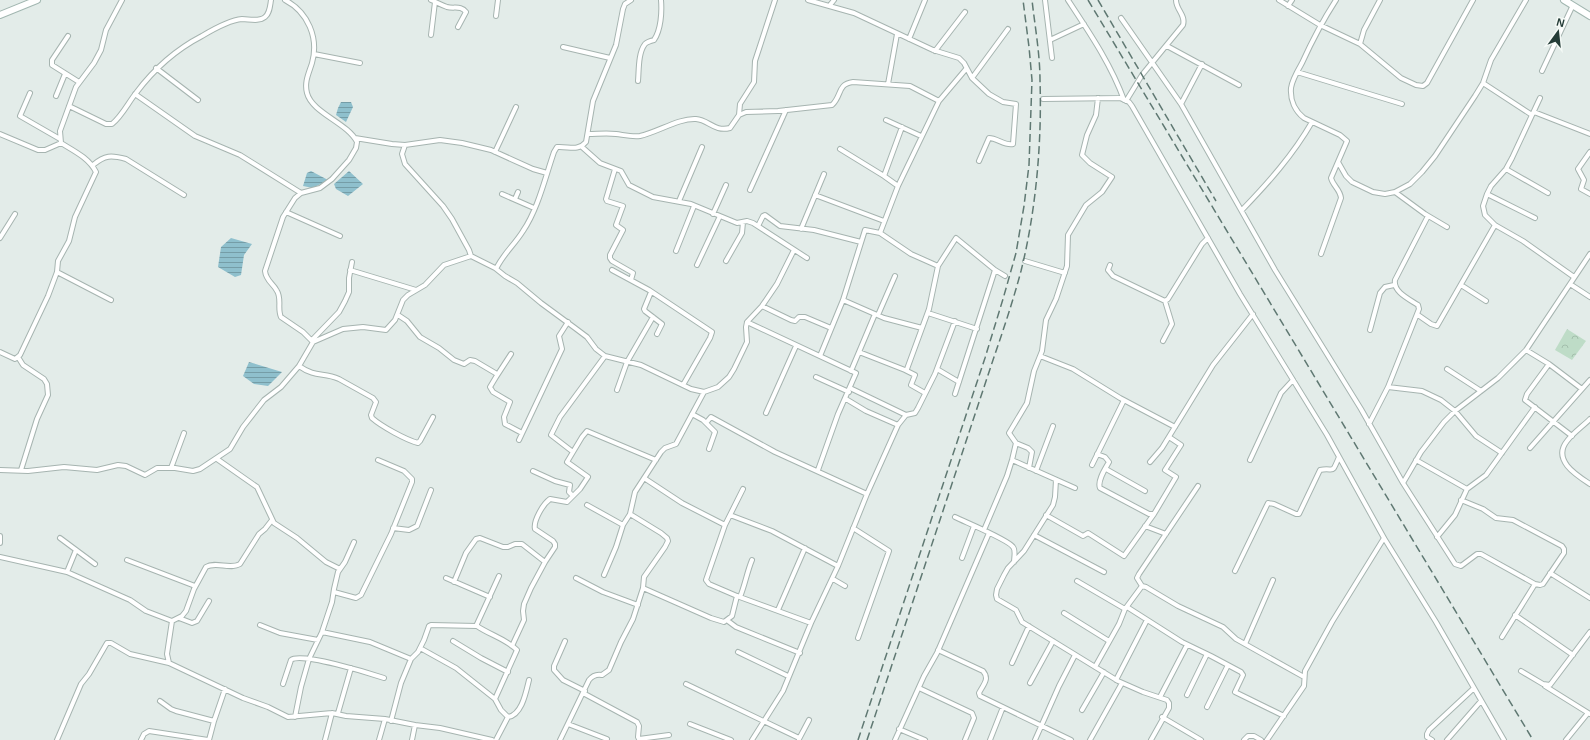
<svg xmlns="http://www.w3.org/2000/svg" width="1590" height="740" viewBox="0 0 1590 740" font-family="Arial,sans-serif">
  <style>
    .forest { fill: url(#forest-crowns) }
    .water { fill: url(#water-rules) }
    .lines { fill: none; stroke-linecap: round; stroke-linejoin: round }
    .street-casing { stroke: #a6b4b0; stroke-width: 6 }
    .secondary-casing { stroke: #a2b7b1; stroke-width: 8 }
    .street { stroke: #fff; stroke-width: 4 }
    .secondary { stroke: #fff; stroke-width: 6 }
    .rail { stroke: #5f7872; stroke-width: 1.5; stroke-dasharray: 8 4; stroke-linecap: butt }
  </style>
  <defs>
    <pattern id="forest-crowns" width="20" height="18" patternUnits="userSpaceOnUse"><rect width="20" height="18" fill="#bedcc7"/><path d="M2 6a3 3 0 1 1 6 0M12 15a3 3 0 1 1 6 0" fill="none" stroke="#a3beac"/></pattern>
    <pattern id="water-rules" width="6" height="5" patternUnits="userSpaceOnUse"><rect width="6" height="5" fill="#8fc0cd"/><path d="M0 2.5h6" fill="none" stroke="#759da7"/></pattern>
  </defs>
  <rect width="100%" height="100%" fill="#e3ece9"/>
  <path class="forest" d="M1567,329L1586,341L1572,360L1555,350Z"/>
  <path class="water" d="M341,102H351L353,107L346,122L336,115L338,108Z
    M311,171L328,180L313,188L303,186L307,173Z
    M349,171L363,184L348,196L336,189L334,184Z
    M231,238L252,244L244,255L241,275L235,277L218,267L221,247Z
    M249,362L282,372L268,386L254,384L243,376Z"/>
  <g class="lines">
    <g class="street-casing">
      <path id="street" d="M431,0C436,2 441,5 447,7C454,9 461,5 466,12L458,27
        M808,0L854,13L933,50L959,58L964,63L972,78L989,94L1003,102L1016,104L1013,144C1005,146 997,138 989,138L979,161
        M1045,0L1052,58
        M1068,0C1089,32 1111,64 1124,100
        M1279,0L1320,25L1360,44L1401,78L1416,85L1423,86L1427,83L1473,0
        M830,5L834,0
        M1288,6L1292,0
        M496,16L498,0
        M1121,18L1181,104
        M431,35L435,2
        M68,36L52,60V65L79,82
        M909,39L925,0
        M1050,40L1084,24
        M1360,44L1364,30L1380,0
        M1167,46L1239,85
        M563,47L610,58
        M935,51L965,12
        M314,54L360,63
        M1202,64L1181,104L1275,270L1361,409L1403,483L1455,564L1461,566L1477,554H1481L1535,584L1540,585L1543,584L1564,553V549L1562,546L1513,520L1496,518L1483,509L1461,500
        M156,68L198,100
        M1542,71L1573,5
        M1297,72L1402,104
        M972,78L1008,29
        M638,81C639,70 638,53 645,44C647,42 650,41 654,40C661,30 662,12 661,0
        M1483,83L1532,115
        M888,84L897,34
        M30,93L20,116L60,139
        M135,94L195,136L240,155L301,193
        M56,96L65,74
        M1540,98L1512,158L1506,169L1491,186L1487,194L1483,206L1485,215L1495,225L1523,241L1574,277
        M1043,99L1120,98L1129,102L1132,106L1240,294L1327,435L1384,538L1436,622L1504,740
        M1126,101L1142,75L1183,25C1186,15 1176,10 1176,0
        M69,106L106,124H112C122,116 128,103 136,93C154,69 175,50 202,36C212,30 230,20 242,19C249,19 259,22 265,17C270,13 270,6 271,0
        M1534,112L1590,134
        M739,115L740,104L754,82L755,61L775,0
        M886,120L921,136
        M0,134L38,150H45L61,143
        M588,134C597,134 607,133 616,134C624,135 632,137 640,136C658,132 679,118 696,119C709,120 714,132 730,128L739,115L746,112L778,111L832,105C842,96 837,84 853,82L910,86L939,101L966,69
        M355,138L392,144L405,145L440,140L462,143L491,150L533,169L547,173
        M405,145L402,154L405,164L443,206L452,219L469,250L471,256
        M582,147L600,163L621,171L629,185L653,197L691,204L737,223L747,221L753,223L807,258
        M840,149L884,176
        M495,152L516,107
        M1590,152L1578,169L1584,180L1581,189L1590,194
        M1338,162L1346,176L1352,182L1373,192L1385,194L1395,192L1410,184L1422,172L1435,156L1475,96L1483,83L1491,60L1526,0
        M93,165C105,155 111,155 126,159L184,195
        M615,169L606,199L607,201L623,206L616,225L623,230L610,255V258L612,261L633,273L631,280
        M1506,169L1548,193
        M898,186L884,176L902,127
        M750,190L786,110
        M1395,192L1425,214L1447,227
        M502,194L534,208
        M1487,194L1535,218
        M815,195L884,221
        M515,199L518,192
        M679,201L702,147
        M1242,210C1268,183 1293,155 1312,122
        M286,212L340,236
        M713,214L726,185
        M758,226L763,216L765,215L780,226L814,230L861,242
        M801,229L824,174
        M880,233L898,186L939,101
        M0,238L15,214
        M676,251L694,206
        M1321,254L1341,198C1340,189 1333,186 1331,178L1347,141L1340,135L1304,118C1295,111 1290,100 1291,88C1292,80 1298,70 1302,63C1312,41 1323,20 1336,0
        M726,261L742,233L743,222
        M1025,261L1065,273
        M697,265L720,216
        M1110,265L1108,270L1113,276L1165,301L1168,299L1202,244L1208,238
        M495,268L505,276L517,283L541,303L575,328L587,337L596,349L605,356L641,365L691,389L704,392
        M350,270L416,290
        M612,270L649,290L712,332L710,338L683,385
        M57,272L111,300
        M1570,284L1590,297
        M1461,285L1486,301
        M651,292L644,309L645,311L662,324L657,334
        M843,300L884,318L922,328
        M762,306L791,320L795,321L799,317H805L831,328
        M928,313L977,329
        M398,315L407,321L420,337L439,348L454,360L464,364L470,360L475,361L497,374
        M878,315L895,276
        M1418,315L1431,324L1437,326L1495,225
        M747,322L856,373L838,414L818,470
        M1370,330L1380,293L1385,287L1394,285
        M312,340L339,312L345,301L349,292V278L352,262
        M1163,341L1172,324L1165,301
        M313,342L343,329L363,327L386,330L395,320L403,300L408,295L425,285L444,265L471,256L495,268L497,267C505,252 515,244 523,231C538,209 545,178 554,152L557,147C569,146 577,152 586,142L593,101L616,45L623,9L625,4L631,0
        M1526,350L1549,364L1582,389
        M0,352L15,359L20,355L48,296L57,272L58,261L69,241L75,217L96,172C89,158 74,151 61,143L60,131L76,87L94,63L101,50L106,30L122,0
        M859,352L905,370L907,369L929,309L938,266L956,238L995,270L1005,276
        M511,354L496,377L490,387L493,392L510,402L504,417L505,424L522,433
        M820,356L843,300L865,230L880,233L911,254L938,266
        M1040,356L1073,369L1120,398L1175,427
        M18,357L23,365L44,379L47,384L48,395L37,419L21,470
        M1549,364L1527,394L1525,400L1572,436
        M299,366C316,378 323,372 339,379L373,398L376,402L371,415L372,418C381,426 406,440 418,443L420,441L433,417
        M937,369L959,382
        M1447,369L1481,391
        M905,370L915,375L911,385L925,393
        M851,371L875,314
        M816,377L849,392
        M1388,387L1422,391L1441,400L1455,411L1476,436L1502,453
        M850,388L906,415
        M617,390L627,362L653,317
        M955,394L995,270
        M846,399L866,411L898,425
        M766,413L796,346
        M692,414L703,420L715,432L709,449
        M1590,419C1583,426 1573,433 1567,441C1552,460 1576,475 1590,484
        M706,423L711,417L775,452L867,494
        M1369,424L1388,387L1419,309L1418,305C1409,299 1393,292 1395,280L1428,216
        M519,440L562,349L559,336L568,322
        M1016,443L1028,448L1032,452L1029,468
        M1530,448L1590,380
        M573,452L551,435L560,417L605,356
        M1097,454L1105,457L1109,462C1105,469 1097,481 1100,488L1149,514H1154L1176,477L1165,470L1181,445L1169,437
        M217,459L257,487L274,523L297,538L326,562L340,569
        M1012,460L1075,488
        M1250,460L1281,393L1293,380
        M1416,460L1467,489
        M1150,462L1162,448L1213,365L1253,314
        M1092,465L1124,400
        M171,468L184,433
        M1106,469L1145,491
        M0,470L28,471L64,467L97,470L118,465L126,466L145,475L157,468H175L193,471L200,469L230,449L243,427L264,400L281,387L299,366L313,342L303,332L281,317C277,309 282,299 277,291C273,283 266,281 265,271L283,217L295,198L301,193L320,188L332,179L349,160L356,148L357,142C348,123 312,113 307,93C304,82 309,73 312,63C319,38 308,12 285,0
        M533,471L555,481L570,485L569,492L573,496
        M1036,471L1053,426
        M644,478L682,503L725,525
        M1056,480L1055,497L1053,505L1024,551L1008,568L1004,575L997,589L996,595L997,599L1016,610L1022,622L1118,681L1143,692L1167,700L1169,703V708L1151,740
        M1403,483L1421,452L1444,422L1455,411L1498,378L1526,350L1590,254
        M743,489L725,525L706,580L709,584L737,596L811,623
        M587,505L623,525
        M730,515L772,531L838,566
        M1046,515L1083,536L1088,533L1124,556L1154,514
        M955,517C965,522 1009,540 1013,547C1016,550 1014,558 1014,562
        M1145,526L1166,534
        M393,528L409,530L417,526L431,490
        M853,528L889,551L858,638
        M984,530L1007,476L1012,460L1016,443L1009,433L1027,403L1034,371L1042,351L1046,320L1056,299L1067,266L1068,235L1086,205L1102,192L1112,177L1090,163L1082,155L1087,135L1096,115L1098,98
        M1034,535L1104,572
        M0,536V543
        M1437,537L1455,515L1467,489L1486,475L1535,407
        M60,538L95,564
        M0,557L67,572L130,600L146,611L172,621L167,654L169,663L243,698L268,707L288,717L332,713L346,716L385,719L415,725L440,728L492,740
        M962,558L974,526
        M127,560L195,586
        M1235,571L1268,503L1274,504L1296,514H1299L1320,470C1335,467 1331,476 1339,457
        M67,572L76,550
        M1550,573L1590,598
        M604,575L616,547L623,525L630,514L635,492L661,452L665,448L676,444L704,392L718,387L729,377L734,369L747,342L746,327L747,322L762,306L777,284L794,250
        M446,578L490,597
        M576,578L603,592L638,605
        M833,579L845,586
        M1077,581L1125,609L1142,586L1146,587L1178,606L1223,627L1236,639L1304,677
        M454,582L466,553L476,539L480,538L503,547H508L515,544H522L545,562
        M1142,586L1137,578L1139,574L1198,486
        M643,588L711,618L724,622L732,616L737,596
        M334,592L356,598L361,595L391,534L412,482V479L404,471L378,460
        M740,597C745,585 747,572 752,560
        M1127,607L1182,642L1211,656L1241,672L1243,675L1235,692L1284,716
        M778,610L805,548
        M1064,613L1109,641
        M1515,615L1573,655
        M179,618L192,623L197,621L209,601
        M172,621L182,616L186,611L194,589L206,567C216,561 230,570 240,564L259,534L265,529L272,520
        M728,621L736,627L800,653
        M260,625L280,633L318,640
        M322,632L370,642L411,659
        M1502,637L1535,584
        M453,641L481,658L508,672
        M565,641L554,666V670L563,680L585,691
        M1245,644L1273,580
        M512,646L524,620L523,611L524,604L531,588L545,562L555,547V544L553,541L535,529C533,521 543,504 550,499L567,502L580,489L588,477L567,462L582,437L587,431L656,460
        M420,648L456,668L495,699L501,710L508,717C522,715 526,692 529,680
        M938,650L983,671C990,679 983,685 979,693L980,696L1071,740
        M738,652L788,676
        M1012,663L1029,626
        M1095,667L1119,624L1125,609
        M1521,671L1543,684L1550,685L1590,632
        M1116,680L1147,620
        M1030,683L1053,641
        M283,684L291,660C301,652 369,673 384,678
        M686,684L799,738
        M1545,686L1590,714
        M919,688L972,713L974,718L965,740
        M583,693L637,722L639,726L638,737L639,739L669,735
        M1187,695L1207,654
        M1160,697L1187,645
        M495,699L517,650C506,639 490,635 477,626V624L499,576
        M160,701L171,709L176,711L214,721
        M1207,707L1228,665
        M1082,710L1104,672
        M338,713L351,668
        M295,717L301,687L309,659L322,632L332,602L334,589L338,572L345,562L354,542
        M1162,717L1201,740
        M391,721L401,683L411,659L418,652L424,640L429,626L431,625L477,626
        M568,724L607,739
        M690,724L731,740
        M899,729L925,740
        M799,739L809,720
        M57,740L81,684L89,674L107,643H111L130,654L169,663
        M141,740L144,734L149,731L208,740
        M209,740L214,721L225,689
        M325,740L332,713
        M379,740L385,719
        M412,740L415,725
        M496,740L508,717
        M560,740L589,680C593,675 597,674 602,675L609,670L621,642L633,619L643,588L644,577L665,547L668,541L667,538L661,533L630,514
        M752,740L783,691L811,623L838,566L867,494L898,425L906,415L915,413L918,408L935,374L955,321
        M895,740L924,676L937,653L989,533
        M990,740L1003,707
        M1035,740L1059,686L1075,655
        M1090,740L1122,683
        M1244,740L1248,736H1254L1261,740
        M1267,740L1304,686L1305,671L1332,622L1384,538
        M1432,740L1427,737V734L1429,730L1473,689
        M1447,740L1481,701
        M1566,740L1588,713"/>
    </g>
    <g class="secondary-casing">
      <path id="secondary" d="M1564,0L1590,16
        M0,15L37,0"/>
    </g>
    <use href="#street" class="street"/>
    <use href="#secondary" class="secondary"/>
    <path class="rail" d="M1088,0L1533,740
      M1098,0L1216,201
      M858,740L985,358L1003,299L1016,253L1024,206L1029,165L1032,80L1029,47L1023,0
      M867,740L993,360C1003,331 1013,301 1021,271C1036,211 1042,142 1040,81C1040,54 1035,27 1032,0"/>
  </g>
  <g transform="translate(1558 32) rotate(15)" stroke="#f4f9f6" stroke-width="3" paint-order="stroke">
  <path d="M0-3L7 15L0 10L-7 15Z" fill="#243c37"/>
  <text y="-6" font-size="11" font-weight="bold" text-anchor="middle" fill="#243c37">N</text>
  </g>
</svg>
